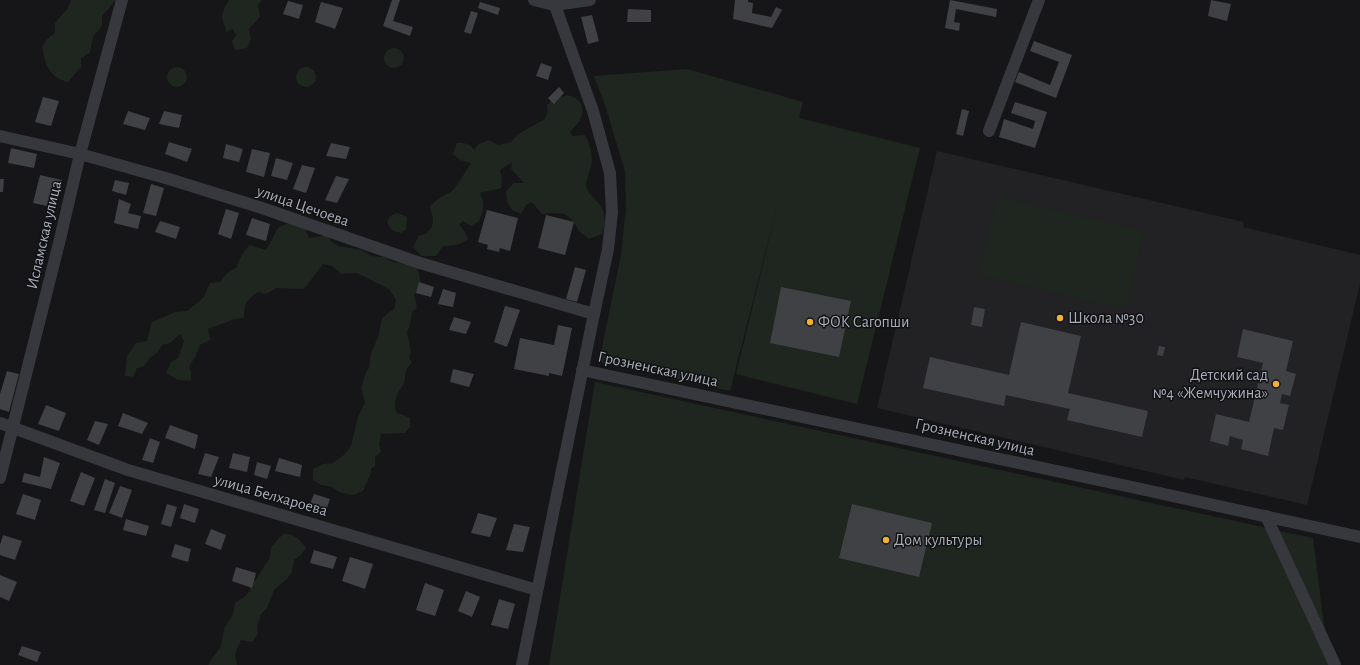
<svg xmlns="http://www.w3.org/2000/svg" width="1360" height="665" viewBox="0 0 1360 665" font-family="'Alegreya Sans',sans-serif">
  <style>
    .built { fill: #222225 }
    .green { fill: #1e261f }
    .building { fill: #404145 }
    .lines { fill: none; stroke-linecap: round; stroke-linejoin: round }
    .minor { stroke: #37383d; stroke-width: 12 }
    .poi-dot { fill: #f2b134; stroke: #111113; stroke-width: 1.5 }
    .labels { text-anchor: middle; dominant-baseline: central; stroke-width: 3; stroke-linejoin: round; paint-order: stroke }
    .street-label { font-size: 16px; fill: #a8adb8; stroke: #111113 }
    .poi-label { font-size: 16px; fill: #a8adb8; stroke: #111113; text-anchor: start }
  </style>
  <rect width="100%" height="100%" fill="#161618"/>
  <path class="built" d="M937,151L1244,222L1243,227L1360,255V284L1307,505L1185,477L1184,480L877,408Z"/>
  <path class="green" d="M71,0H116L102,16V26L93,37L90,53L81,58V67L68,82C48,77 46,65 42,47L47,39L55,33V23L68,8Z
    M229,0H262L258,5L260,17L249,29L251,39L247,48L235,50L232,41L236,35L233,29L226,32C226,26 222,21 222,16C223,10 226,5 229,0Z
    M384 58a10 10 0 1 1 20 0a10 10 0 1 1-20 0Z
    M296 77a10 10 0 1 1 20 0a10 10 0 1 1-20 0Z
    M167 77a10 10 0 1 1 20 0a10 10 0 1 1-20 0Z
    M687,69L803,102L799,118L920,148L857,404L736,374L778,203L730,391L599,362L621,255L626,208L625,171L605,105L594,76Z
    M568,95C571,97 577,98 579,101C588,113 578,124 570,132L573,136L585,135C591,145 594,158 590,170C589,175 586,180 586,185C587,194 595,198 600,205C606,213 605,225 602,234L589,239L579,231L574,222L565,214L552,213L542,214L532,202L526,205L521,214L512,210L507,202L506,191L514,183H524L511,169L512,162L500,170L502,179L501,188C494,191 487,190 480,193C485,205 484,209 479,221L471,226L463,221L459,224L465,232L468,239C460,245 454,246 443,246L436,256H422L413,247L419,236L427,233L432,227L433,218L430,206L438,199L452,191L461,179L471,163L460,160L453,154L457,143C465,143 469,143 474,150L479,144L489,140L498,145L511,142L518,134L545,119L548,110L547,105L554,99Z
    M997,197L1144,231L1126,309L979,275Z
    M397,213L407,217L406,229L401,233C393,231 390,230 387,222L390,216Z
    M292,223L305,229L309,238L327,235L332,242L339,246L361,250L371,256L384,257L392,262L407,264L417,268C422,280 421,285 414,295L417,308L412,312L410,326L407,332L411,352L409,358L412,362L406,370L404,383L398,393L395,401V410L398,413L410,418V427L405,433L381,434L379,444L381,452L375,457V466L371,469C371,478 365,482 364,490L354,495L346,494L339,492L332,487L321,485L313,480V469L323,464L333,463L345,454L351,446L358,417L365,402L361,388L366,372L369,368L371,353L378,337L382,319L388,313L394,309L396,300L389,289L357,273L341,274L332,266L323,264L304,289L276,288L266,294L258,292C245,301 245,303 244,318L235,319L208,329L210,340L200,345L196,356L189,366L191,372V381L178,380L166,373L171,362L178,358L184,341L180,334L170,343L162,345L158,352L151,357L144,366L137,368L133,377L125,376L127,356L136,343L147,341L152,322L175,312L187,311L204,297L207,289L210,283L220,282L227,273L237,267C239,258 243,252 250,245L266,250C268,246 271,242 273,238C278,226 278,226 292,223Z
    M595,382L1313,538L1329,665H549Z
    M283,534C294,534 299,538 306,548L301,555L294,560L292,572L287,579L274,590L267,608L261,614L257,626L258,634L252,642L241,640L235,654L237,665H208L221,646L224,629L233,614L235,603L244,597L250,591V584L256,580L259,574L269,559L272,546Z"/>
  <path class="building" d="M392,0H400L393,21L413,27L410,36L383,26Z
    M735,0H748V2L753,3L752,13L771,17L776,7L782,10L772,28L733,19Z
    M950,0L997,9L996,17L956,9L954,22L960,23L959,31L945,28Z
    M1211,0L1231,4L1227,21L1208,16Z
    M288,1L303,5L299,19L283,14Z
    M321,2L343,8L335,29L315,22Z
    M480,2L500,8L498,15L478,8Z
    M628,9L651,10V22H627Z
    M471,11L478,13L471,34L464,32Z
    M592,15L599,41L588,44L581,17Z
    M1034,41L1072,55L1056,98L1015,82L1019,72L1050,85L1059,62L1030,51Z
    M541,63L552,67L548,80L536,76Z
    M559,87L564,93L554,104L548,98Z
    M43,97L59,101L51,126L35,122Z
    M1015,102L1047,112L1035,148L999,137L1004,119L1033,129L1035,121L1011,113Z
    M962,109L969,111L963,136L956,134Z
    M128,111L150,118L145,130L123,124Z
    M164,111L182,115L179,128L159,124Z
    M169,142L192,149L187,162L165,154Z
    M331,143L350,147L346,159L326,156Z
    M226,144L243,149L239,162L223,158Z
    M11,148L37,154L34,168L8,163Z
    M252,149L270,153L264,177L246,172Z
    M276,158L293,163L287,180L271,176Z
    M302,165L315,168L306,193L293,189Z
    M40,175L62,180L56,208L33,203Z
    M336,176L349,179L337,203L325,200Z
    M0,179H4L3,192H0Z
    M115,180L129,183L126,195L112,191Z
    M151,184L164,188L156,216L143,213Z
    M119,199L131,204L128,213L141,216L138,229L114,223Z
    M226,209L239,213L231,239L218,234Z
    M487,210L518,218L510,251L500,248L499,252L487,249L488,245L478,242Z
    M546,215L574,222L565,255L538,248Z
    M252,218L270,224L266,241L246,235Z
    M160,221L180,227L176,239L155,232Z
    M575,267L586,270L577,302L566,299Z
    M419,282L434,287L431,297L416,293Z
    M781,287L851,301L839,357L770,343Z
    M443,289L456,293L453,307L438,304Z
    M505,306L520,310L507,347L494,342Z
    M974,307L985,309L982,327L971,325Z
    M454,317L471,322L466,334L449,330Z
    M1021,322L1081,336L1068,393L1148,411L1142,437L1067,420L1070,409L1006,395L1004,406L923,388L930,357L1009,375Z
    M558,325L572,328L562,376L549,373V376L514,369L520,338L554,345Z
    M1243,329L1293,341L1286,371L1296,374L1290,396L1282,394L1280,403L1289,405L1283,430L1274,428L1268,456L1241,449L1243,440L1230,436L1228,446L1210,441L1216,414L1249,422L1263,363L1237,357Z
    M1159,346L1165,347L1163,356L1157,355Z
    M453,369L474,374L469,387L450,382Z
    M7,371L19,374L9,412L0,409V394Z
    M46,405L66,413L59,431L38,424Z
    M123,413L148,423L142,434L118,426Z
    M95,421L108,424L99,445L87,440Z
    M170,425L198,435L195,449L165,438Z
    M150,438L160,442L153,463L142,460Z
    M205,453L219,457L211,477L198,474Z
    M233,453L250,457L247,472L229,468Z
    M44,457L60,463L51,489L22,482L24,473L40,477Z
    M279,458L302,465L300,477L275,471Z
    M257,462L271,466L267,479L254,475Z
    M81,472L95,478L84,506L70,501Z
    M105,479L115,483L105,513L94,510Z
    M120,486L132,490L122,518L109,513Z
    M23,494L41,500L35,520L16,514Z
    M314,494L330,499L326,511L309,506Z
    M167,504L177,507L171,527L161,524Z
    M184,504L199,509L195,523L180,518Z
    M852,504L932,523L919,577L839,558Z
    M478,513L497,518L490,537L471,533Z
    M126,519L149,526L146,536L123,530Z
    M514,524L530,527L523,552L506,550Z
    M211,529L226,535L221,550L205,544Z
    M3,535L22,541L15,560L0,555V545Z
    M175,544L191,549L188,562L171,557Z
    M314,550L337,557L333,569L310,563Z
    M350,557L373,564L365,589L342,581Z
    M236,567L256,573L252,588L232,581Z
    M0,575L17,582L9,601L0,597Z
    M425,583L444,590L435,616L416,610Z
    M466,591L480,597L472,617L458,611Z
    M499,599L515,604L508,629L491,625Z
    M22,646L41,652L37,662L18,655Z"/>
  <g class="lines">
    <path class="minor" d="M534,0L554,5L590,0
      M989,131L1039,0
      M0,136L80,154L169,179L262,208L420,263L594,314
      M582,370C842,424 1101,480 1360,537
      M0,423L128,470L537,590
      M0,478L60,239L80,154L122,0
      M1266,516L1335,665
      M522,665L594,314L608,249L612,212L610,173L593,111L553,0"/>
  </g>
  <g class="poi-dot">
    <circle cx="1060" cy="318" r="4"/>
    <circle cx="810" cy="322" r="4"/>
    <circle cx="1276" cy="384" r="4"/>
    <circle cx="886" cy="540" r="4"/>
  </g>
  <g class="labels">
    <g class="street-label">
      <text transform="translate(303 206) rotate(19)">улица Цечоева</text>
      <text transform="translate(44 235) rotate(-77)">Исламская улица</text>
      <text transform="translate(658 369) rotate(12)">Грозненская улица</text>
      <text transform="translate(975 437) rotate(13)">Грозненская улица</text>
      <text transform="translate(271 495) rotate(16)">улица Белхароева</text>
    </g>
    <g class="poi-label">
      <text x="1068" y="318">Школа №30</text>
      <text x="818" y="322">ФОК Сагопши</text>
      <text x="1268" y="375" text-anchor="end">Детский сад<tspan x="1268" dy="18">№4 «Жемчужина»</tspan></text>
      <text x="894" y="540">Дом культуры</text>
    </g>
  </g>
</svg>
